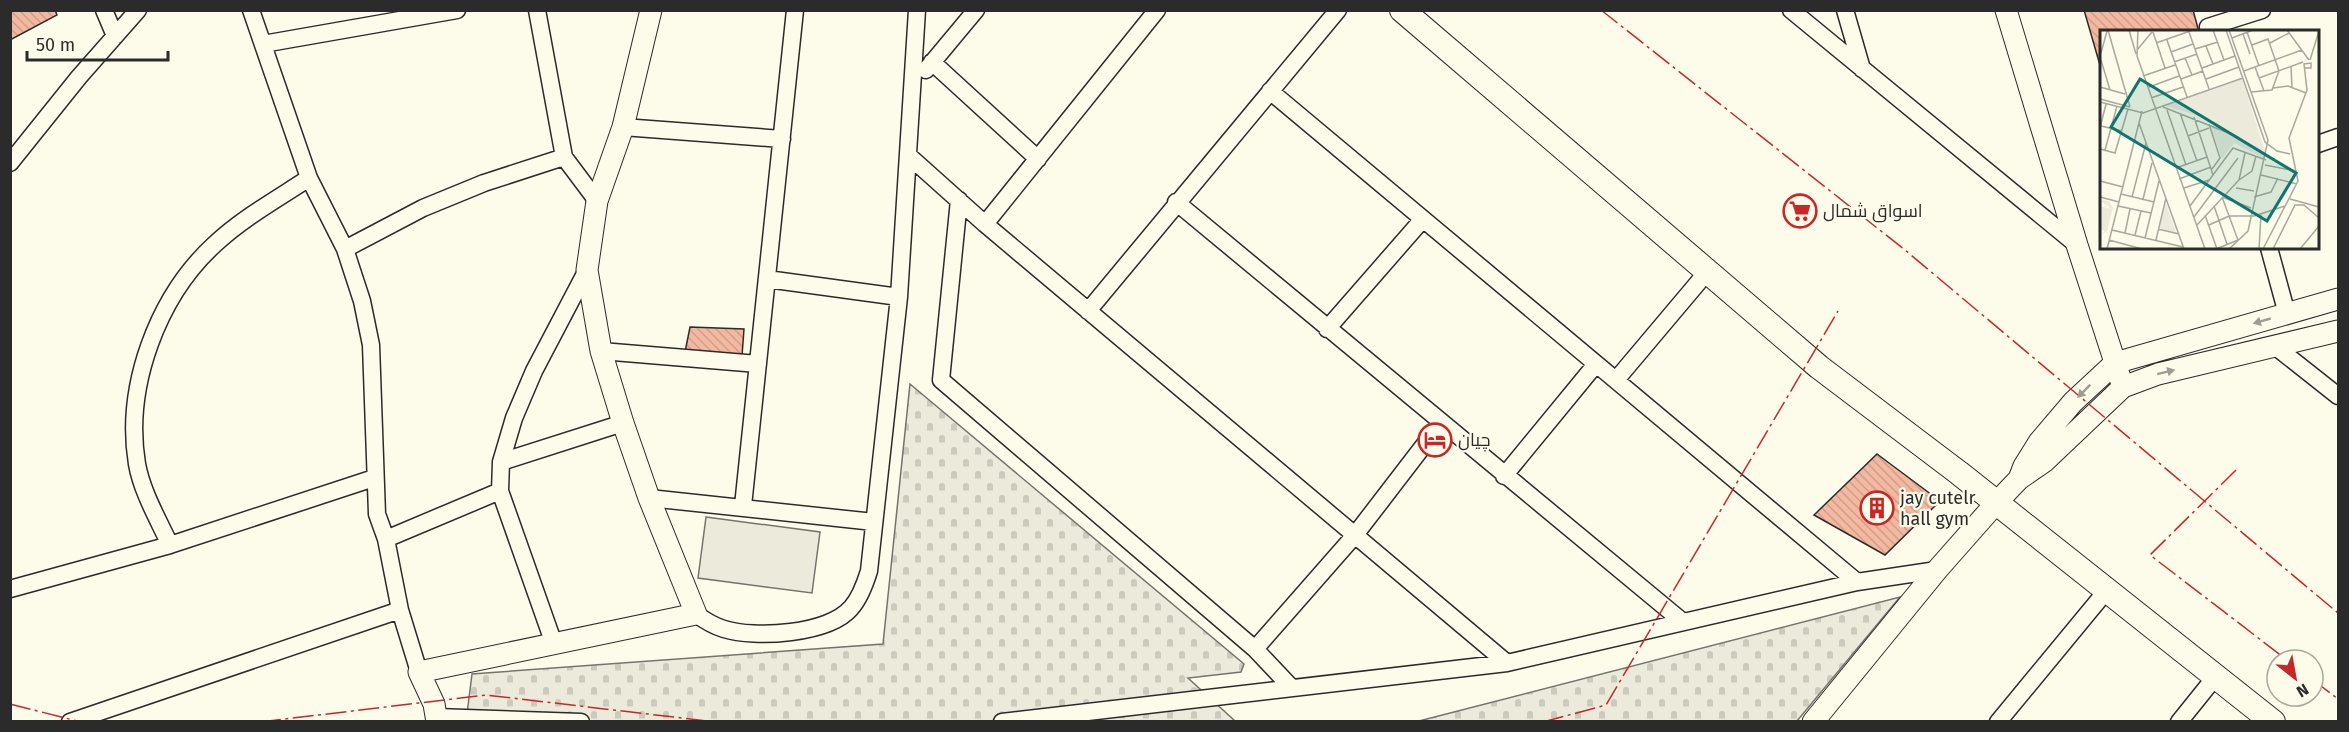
<svg xmlns="http://www.w3.org/2000/svg" width="2349" height="732" viewBox="0 0 2349 732" font-family="'Fira Sans',Cairo,sans-serif">
  <style>
    .grass { fill: #ecebdb; stroke: #74746e; stroke-width: 1.5 }
    .cemetery { fill: url(#cemetery-stones); stroke: #74746e; stroke-width: 1.5 }
    .building { fill: url(#building-back-hatch); stroke: #2b2b2b; stroke-width: 1.5 }
    .lines { fill: none; stroke-linecap: round; stroke-linejoin: round }
    .minor-casing { stroke: #2b2b2b; stroke-width: 19 }
    .tertiary-casing { stroke: #2b2b2b; stroke-width: 23 }
    .secondary-casing { stroke: #2b2b2b; stroke-width: 26 }
    .minor { stroke: #fdfbea; stroke-width: 16 }
    .tertiary { stroke: #fdfbea; stroke-width: 21 }
    .secondary { stroke: #fdfbea; stroke-width: 24 }
    .power { stroke: #c62828; stroke-width: 1.5; stroke-dasharray: 21 4.5 3 4.5; stroke-linecap: butt }
    .oneway { fill: #9e9d94 }
    .labels { text-anchor: middle; dominant-baseline: central; stroke-width: 4.5; stroke-linejoin: round; paint-order: stroke }
    .poi-label { font-size: 18px; fill: #2b2b2b; stroke: #fdfbea; text-anchor: start }
    .inset-road { fill: none; stroke: #a9a89e; stroke-width: 1.5 }
    .view { fill: #0f766e; fill-opacity: 0.15; stroke: #0f766e; stroke-width: 3 }
    .inset-edge { fill: none; stroke: #2b2b2b; stroke-width: 3 }
  </style>
  <defs>
    <pattern id="cemetery-stones" width="16" height="16" patternUnits="userSpaceOnUse" patternTransform="scale(1.5)"><rect width="16" height="16" fill="#ecebdb"/><path d="M2 7V4a2 2 0 0 1 4 0v3zM10 15v-3a2 2 0 0 1 4 0v3z" fill="#cbcabc"/></pattern>
    <pattern id="building-back-hatch" width="6" height="6" patternUnits="userSpaceOnUse" patternTransform="scale(1.5)"><rect width="6" height="6" fill="#f2b8a0"/><path d="M-1 5l2 2M0 0l6 6M5-1l2 2" fill="none" stroke="#d09e8a"/></pattern>
  </defs>
  <rect width="100%" height="100%" fill="#fdfbea"/>
  <path class="grass" d="M706,517L820,532L812,593L698,578Z"/>
  <path class="cemetery" d="M910,384L1244,664L1241,672L1188,678L1235,721L466,722L472,674L883,644Z
    M1900,597L1797,721H1419Z"/>
  <path class="building" d="M10,10H55L57,15L10,40Z
    M2084,10H2193L2199,32H2102V72Z
    M690,327L744,329L742,356L685,352Z
    M1877,454L1940,501L1885,555L1814,515Z"/>
  <g class="lines">
    <g class="minor-casing">
      <path id="minor" d="M104,10L115,36
        M251,10L309,178L345,249L362,301L371,345L377,514L386,539L400,610L419,672
        M537,10L564,157L597,201
        M1791,10L2077,245
        M1845,10L1862,69
        M2208,27L2262,10
        M263,44L457,10
        M932,62L1038,159
        M926,70L976,10
        M1270,91L1857,582
        M623,127L782,139
        M2318,144L2338,137
        M909,156L985,224L1507,663
        M10,163L79,77L138,10
        M959,200L941,380L1255,649L1290,686
        M1176,202L1683,622
        M985,224L1157,10
        M2269,248L2287,314
        M345,249L423,208L484,183L564,157
        M767,279L899,297
        M1088,311L1338,10
        M1327,329L1423,219
        M2276,347L2338,396
        M601,351L758,364
        M1616,380L1707,272
        M501,462L623,423
        M1504,476L1596,364
        M649,498L874,522
        M743,506L795,10
        M386,539L500,491
        M170,545C158,519 142,492 137,464C124,386 158,296 215,244C243,218 277,199 309,178
        M10,589L170,545L374,478
        M696,614C704,620 714,626 724,629C755,639 829,634 851,608C860,598 865,584 869,571L899,297L917,10
        M554,644L500,491L501,462L514,418L534,371L587,270
        M1255,649L1355,535L1441,423
        M436,717L581,722
        M70,722L400,610
        M1002,722L1507,663L1857,582L1937,570
        M1998,722L2107,590
        M2179,722L2216,676"/>
    </g>
    <g class="tertiary-casing">
      <path id="tertiary" d="M2006,10L2077,245L2123,387
        M2019,479L2024,466L2039,442L2073,402L2115,363L2338,299
        M437,722L434,704L419,672L696,614L649,498L623,423L601,351L587,270L597,201L623,127L651,10
        M1813,722L1937,570L1997,502L2019,479L2045,461L2123,387L2158,374L2338,331"/>
    </g>
    <g class="secondary-casing">
      <path id="secondary" d="M1402,10L1819,367L1959,473L2273,722"/>
    </g>
    <use href="#minor" class="minor"/>
    <use href="#tertiary" class="tertiary"/>
    <use href="#secondary" class="secondary"/>
    <path class="power" d="M1601,10L1905,250L2338,613
      M2236,470L2150,555L2287,660
      M2313,680L2338,699
      M10,704L81,722
      M260,722L486,695L716,722
      M1543,722L1606,705L1838,311"/>
  </g>
  <defs><path id="oneway-solid" d="M-6-.8H1V-3.2L6.5 0L1 3.2V.8H-6Z" transform="scale(1.5)"/></defs>
  <g class="oneway">
    <use href="#oneway-solid" transform="translate(2262 321) rotate(164)"/>
    <use href="#oneway-solid" transform="translate(2166 372) rotate(-14)"/>
    <use href="#oneway-solid" transform="translate(2084 391) rotate(135)"/>
  </g>
  <defs>
    <g id="supermarket-ring" transform="scale(1.725)"><circle r="9.5" fill="#fdfbea" stroke="#c62828" stroke-width="1.5"/><path d="M-6-5.5h2.5l.6 2H6L4.5 2H-2.5L-4.4-4H-6ZM-1.5 3.2a1.3 1.3 0 1 0 .1 0ZM3 3.2a1.3 1.3 0 1 0 .1 0Z" fill="#c62828"/></g>
    <g id="hotel-ring" transform="scale(1.725)"><circle r="9.5" fill="#fdfbea" stroke="#c62828" stroke-width="1.5"/><path d="M-6-4.5h1.5V1H6V5H4.5V3h-9V5H-6ZM-4 0a1.8 1.8 0 1 1 3.6 0ZM.5 0V-2.5h3Q6-2.5 6 0Z" fill="#c62828"/></g>
    <g id="building-ring" transform="scale(1.725)"><circle r="9.5" fill="#fdfbea" stroke="#c62828" stroke-width="1.5"/><path d="M-4-6H4V6H1V3H-1V6H-4ZM-2.5-4.3h1.7v1.8h-1.7ZM.8-4.3h1.7v1.8H.8ZM-2.5-1h1.7V.8h-1.7ZM.8-1h1.7V.8H.8Z" fill="#c62828"/></g>
  </defs>
  <g fill-rule="evenodd">
    <use href="#supermarket-ring" x="1800" y="211"/>
    <use href="#hotel-ring" x="1435" y="440"/>
    <use href="#building-ring" x="1877" y="508"/>
  </g>
  <g class="labels">
    <g class="poi-label">
      <text x="1823" y="211">اسواق شمال</text>
      <text x="1458" y="440">چيان</text>
      <text x="1900" y="498">jay cutelr<tspan x="1900" dy="21">hall gym</tspan></text>
    </g>
  </g>
  <g transform="translate(2100 30)">
    <rect width="219" height="219" fill="#fdfbea"/>
    <path d="M0,170L9,171L13,178L7,201L0,206L5,201L0,199V176L11,179Z" fill="#ecebdb"/>
    <path d="M142,49L166,124L163,128L134,113L122,129L111,97L115,98L113,90L65,76Z" fill="#ecebdb"/>
    <path d="M66,173L76,203L59,198Z" fill="#ecebdb"/>
    <path class="inset-road" d="M8,0L30,77M29,0L36,24M38,0L37,26L105,219M113,0L124,30M126,0L165,112L177,121L190,124M187,0L209,30M53,2L65,38M89,2L109,59M147,2L159,36M143,4L150,24M132,8L153,0M67,10L87,67M56,13L93,0M170,13L189,3M106,16L113,34M95,19L118,12M37,20L52,2M71,22L93,14M1,23L7,1M85,28L92,45M1,30L10,60M210,30L219,1M74,32L97,24M191,36L192,58M155,37L164,61M102,38L135,26M144,41L202,20M43,46L75,35M159,48L203,32M81,49L103,41M106,49L139,37M0,57L25,64M49,57L79,46M173,58L188,56L206,63M151,62L172,60L179,41L168,9L152,15M51,68L83,57M0,69L30,77M0,72L43,83L143,48M63,77L136,106L167,126M67,80L86,135M80,83L97,131M94,87L113,145M39,93L84,219M109,94L120,128L112,139M1,96L22,101M0,98L6,74M88,106L109,98M0,119L15,123L28,79M5,120L17,76M165,135L196,141M76,138L107,127M161,145L197,154M79,149L111,137M139,150L152,141L156,126M0,151L23,157M84,158L109,150M136,158L154,161M21,164L54,172M0,167L19,172M32,167L46,113M122,167L151,178M154,167L171,162L178,148M43,169L52,133M190,169L219,177M18,176L51,183M90,176L133,118L166,130M114,176L127,214M105,185L117,219M94,187L138,128M97,195L139,150L145,123M109,195L129,186H154L185,176M58,199L79,204M12,200L83,217M25,203L30,179M35,205L41,181M45,208L59,151M9,210L42,219M56,210L66,168M7,219L42,81M116,219L138,210L122,167M129,219L148,201L168,110L129,0M159,219L161,185M163,219L198,151L189,108L207,60L204,34L211,33V38H205M173,219L195,175H204L219,188M200,219L219,196"/>
    <path class="view" d="M40,49L196,143L167,191L11,97Z"/>
    <rect width="219" height="219" class="inset-edge"/>
  </g>
  <rect width="2349" height="732" fill="none" stroke="#2b2b2b" stroke-width="24"/>
  <g transform="translate(2295 678) rotate(149)"><circle r="28" fill="#fdfbea" stroke="#a9a89e" stroke-width="1.5"/>
  <path d="M0-4.5L10 22L0 15L-10 22Z" fill="#c62828"/>
  <text y="-9" font-size="16" font-weight="bold" text-anchor="middle" fill="#2b2b2b">N</text>
  </g>
  <path d="M27 51v9h141v-9" fill="none" stroke="#2b2b2b" stroke-width="3"/>
  <text x="36" y="51" font-size="18" fill="#2b2b2b" stroke="#fdfbea" stroke-width="4.5" paint-order="stroke">50 m</text>
</svg>
